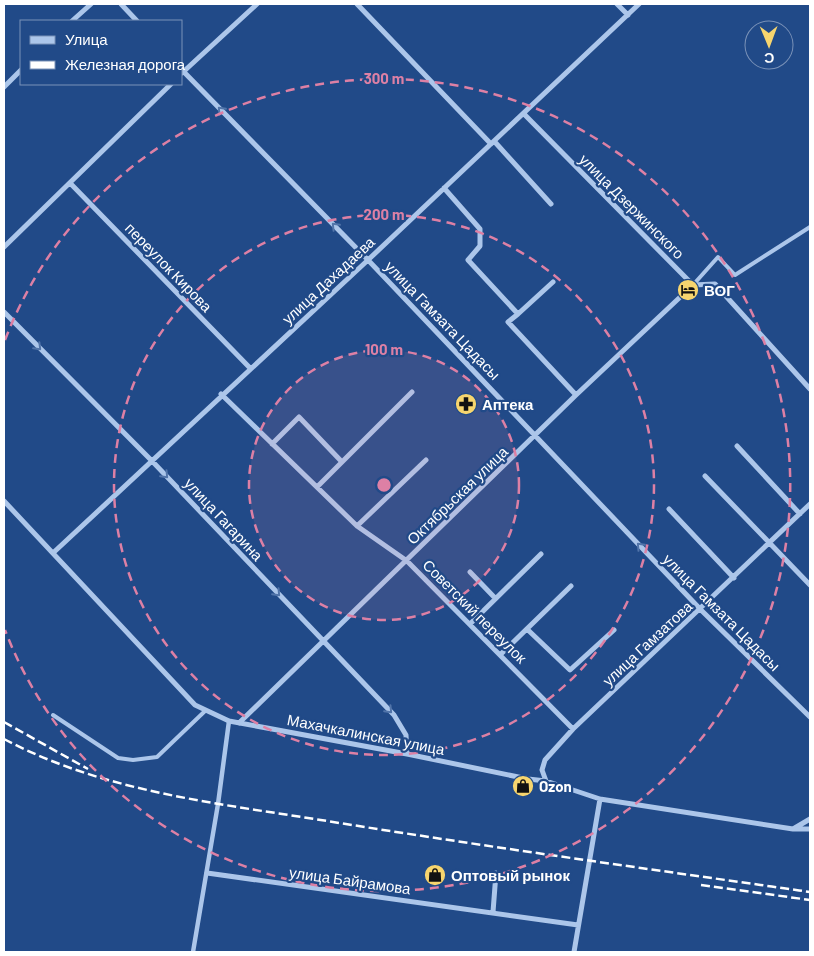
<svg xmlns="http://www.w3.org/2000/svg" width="814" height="956" viewBox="0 0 814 956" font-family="Barlow,sans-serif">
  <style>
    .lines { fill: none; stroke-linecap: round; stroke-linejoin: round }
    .service { stroke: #acc6ea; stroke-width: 4 }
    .pedestrian { stroke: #acc6ea; stroke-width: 4.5 }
    .minor { stroke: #acc6ea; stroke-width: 5 }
    .rail { stroke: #fff; stroke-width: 2.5; stroke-dasharray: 9 4; stroke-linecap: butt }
    .oneway { stroke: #5275aa }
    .ring { fill: none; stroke: #dd80a5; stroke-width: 2.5; stroke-dasharray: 9 6 }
    .labels { text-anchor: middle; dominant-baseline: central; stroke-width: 4.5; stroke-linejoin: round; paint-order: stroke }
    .street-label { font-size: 15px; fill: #fff; stroke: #214a88 }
    .poi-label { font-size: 15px; font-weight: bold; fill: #fff; stroke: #214a88; text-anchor: start }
    .centre { fill: #dd80a5; stroke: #214a88; stroke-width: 2.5 }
    .ring-label { font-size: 15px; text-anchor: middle; font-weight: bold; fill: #dd80a5; stroke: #214a88; stroke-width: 4.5; stroke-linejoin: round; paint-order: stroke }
  </style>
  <rect width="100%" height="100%" fill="#214a88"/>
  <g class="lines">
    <path class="service" d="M693,285L718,257L735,275L810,227
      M53,715L118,758L133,760L157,757L205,711"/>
    <path class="pedestrian" d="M193,952L218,804L229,721"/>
    <path class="minor" d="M121,4L137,21
      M357,4L491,144
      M617,4L628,15
      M72,21L91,4
      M181,69L368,260L701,610L810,717
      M182,73L257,4
      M4,87L21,70
      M524,114L693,285L715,284L810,389
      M494,141L551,204
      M70,183L250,368
      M444,188L480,229V246L468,260L518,314L508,322L576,395
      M4,247L171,84
      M4,312L152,461L394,715L406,735L407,754
      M518,314L553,282
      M221,394L357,526L407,561L573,729
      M272,444L299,417L342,462
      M737,446L800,514
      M705,476L810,585
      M317,487L412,392
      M4,501L195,705L229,721L407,754L528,779L546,781L600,799L793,829H810
      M669,509L734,578
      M357,526L426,460
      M53,553L368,260L639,4
      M470,572L495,598
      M470,624L541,554
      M528,630L570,670L614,630
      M501,654L571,586
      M239,723L576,395L693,285
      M546,781L542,770L545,760L573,729L810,504
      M793,829L810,819
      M207,873L578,925
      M493,912L496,873
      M574,952L600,799"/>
    <path class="rail" d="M4,722L88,769
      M4,739C104,792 216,803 327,821C488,847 649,869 810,892
      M701,885L810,900"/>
  </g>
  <defs><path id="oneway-chevron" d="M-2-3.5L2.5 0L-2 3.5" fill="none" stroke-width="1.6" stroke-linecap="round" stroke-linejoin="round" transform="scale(1.25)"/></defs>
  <g class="oneway">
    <use href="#oneway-chevron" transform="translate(221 110) rotate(-134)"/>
    <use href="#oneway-chevron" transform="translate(335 226) rotate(-134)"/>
    <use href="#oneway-chevron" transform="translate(38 347) rotate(45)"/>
    <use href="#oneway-chevron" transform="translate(165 475) rotate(47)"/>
    <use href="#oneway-chevron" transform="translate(640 546) rotate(-133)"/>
    <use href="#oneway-chevron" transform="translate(277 593) rotate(47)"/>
    <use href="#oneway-chevron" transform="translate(389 710) rotate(46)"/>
  </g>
  <circle cx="384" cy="485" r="135" fill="#dd80a5" fill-opacity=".12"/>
  <g class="ring">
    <circle cx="384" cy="485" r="135"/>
    <circle cx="384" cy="485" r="270"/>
    <path d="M5 340A406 406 0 1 1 5 630"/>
  </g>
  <defs>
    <g id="hotel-disc" transform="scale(1.125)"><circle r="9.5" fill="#f7d56e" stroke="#214a88"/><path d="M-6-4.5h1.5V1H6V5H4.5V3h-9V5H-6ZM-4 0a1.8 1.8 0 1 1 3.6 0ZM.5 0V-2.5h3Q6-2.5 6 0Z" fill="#111"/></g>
    <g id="pharmacy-disc" transform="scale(1.125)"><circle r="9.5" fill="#f7d56e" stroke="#214a88"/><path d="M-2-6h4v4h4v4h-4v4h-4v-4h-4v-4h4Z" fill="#111"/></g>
    <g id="shop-disc" transform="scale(1.125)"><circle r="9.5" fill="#f7d56e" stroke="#214a88"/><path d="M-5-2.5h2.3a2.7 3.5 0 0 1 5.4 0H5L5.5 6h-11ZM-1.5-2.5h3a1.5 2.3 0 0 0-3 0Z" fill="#111"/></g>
  </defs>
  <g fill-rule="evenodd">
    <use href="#hotel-disc" x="688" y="290"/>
    <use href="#pharmacy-disc" x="466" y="404"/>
    <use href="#shop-disc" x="523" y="786"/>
    <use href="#shop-disc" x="435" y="875"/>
  </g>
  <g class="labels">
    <g class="street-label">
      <text transform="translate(632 206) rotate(45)">улица Дзержинского</text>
      <text transform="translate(169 267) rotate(46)">переулок Кирова</text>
      <text transform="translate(328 280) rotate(-43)">улица Дахадаева</text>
      <text transform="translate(443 320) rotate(46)">улица Гамзата Цадасы</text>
      <text transform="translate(457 495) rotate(-44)">Октябрьская улица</text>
      <text transform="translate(224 519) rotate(47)">улица Гагарина</text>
      <text transform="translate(475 611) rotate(45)">Советский переулок</text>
      <text transform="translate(722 612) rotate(45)">улица Гамзата Цадасы</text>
      <text transform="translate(647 643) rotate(-43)">улица Гамзатова</text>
      <text transform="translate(366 734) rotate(11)">Махачкалинская улица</text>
      <text transform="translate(350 880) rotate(8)">улица Байрамова</text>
    </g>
    <g class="poi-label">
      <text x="704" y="290">ВОГ</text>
      <text x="482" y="404">Аптека</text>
      <text x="539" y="786">Ozon</text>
      <text x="451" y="875">Оптовый рынок</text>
    </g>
  </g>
  <circle cx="384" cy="485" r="8" class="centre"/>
  <g class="ring-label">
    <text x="384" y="84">300 m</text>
    <text x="384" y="220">200 m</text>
    <text x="384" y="355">100 m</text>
  </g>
  <rect width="814" height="956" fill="none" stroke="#ffffff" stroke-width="10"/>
  <rect x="20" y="20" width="162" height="65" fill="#214a88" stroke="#7a92b8"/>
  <rect x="30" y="36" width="25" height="8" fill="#acc6ea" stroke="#7a92b8"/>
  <text x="65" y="45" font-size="15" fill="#ffffff">Улица</text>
  <rect x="30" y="61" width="25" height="8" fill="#ffffff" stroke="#7a92b8"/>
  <text x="65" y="70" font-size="15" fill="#ffffff">Железная дорога</text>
  <g transform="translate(769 45) rotate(179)"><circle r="24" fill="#214a88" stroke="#7a92b8"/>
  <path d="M0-4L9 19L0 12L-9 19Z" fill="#f7d56e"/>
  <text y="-8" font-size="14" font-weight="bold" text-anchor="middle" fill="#ffffff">С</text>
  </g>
</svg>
